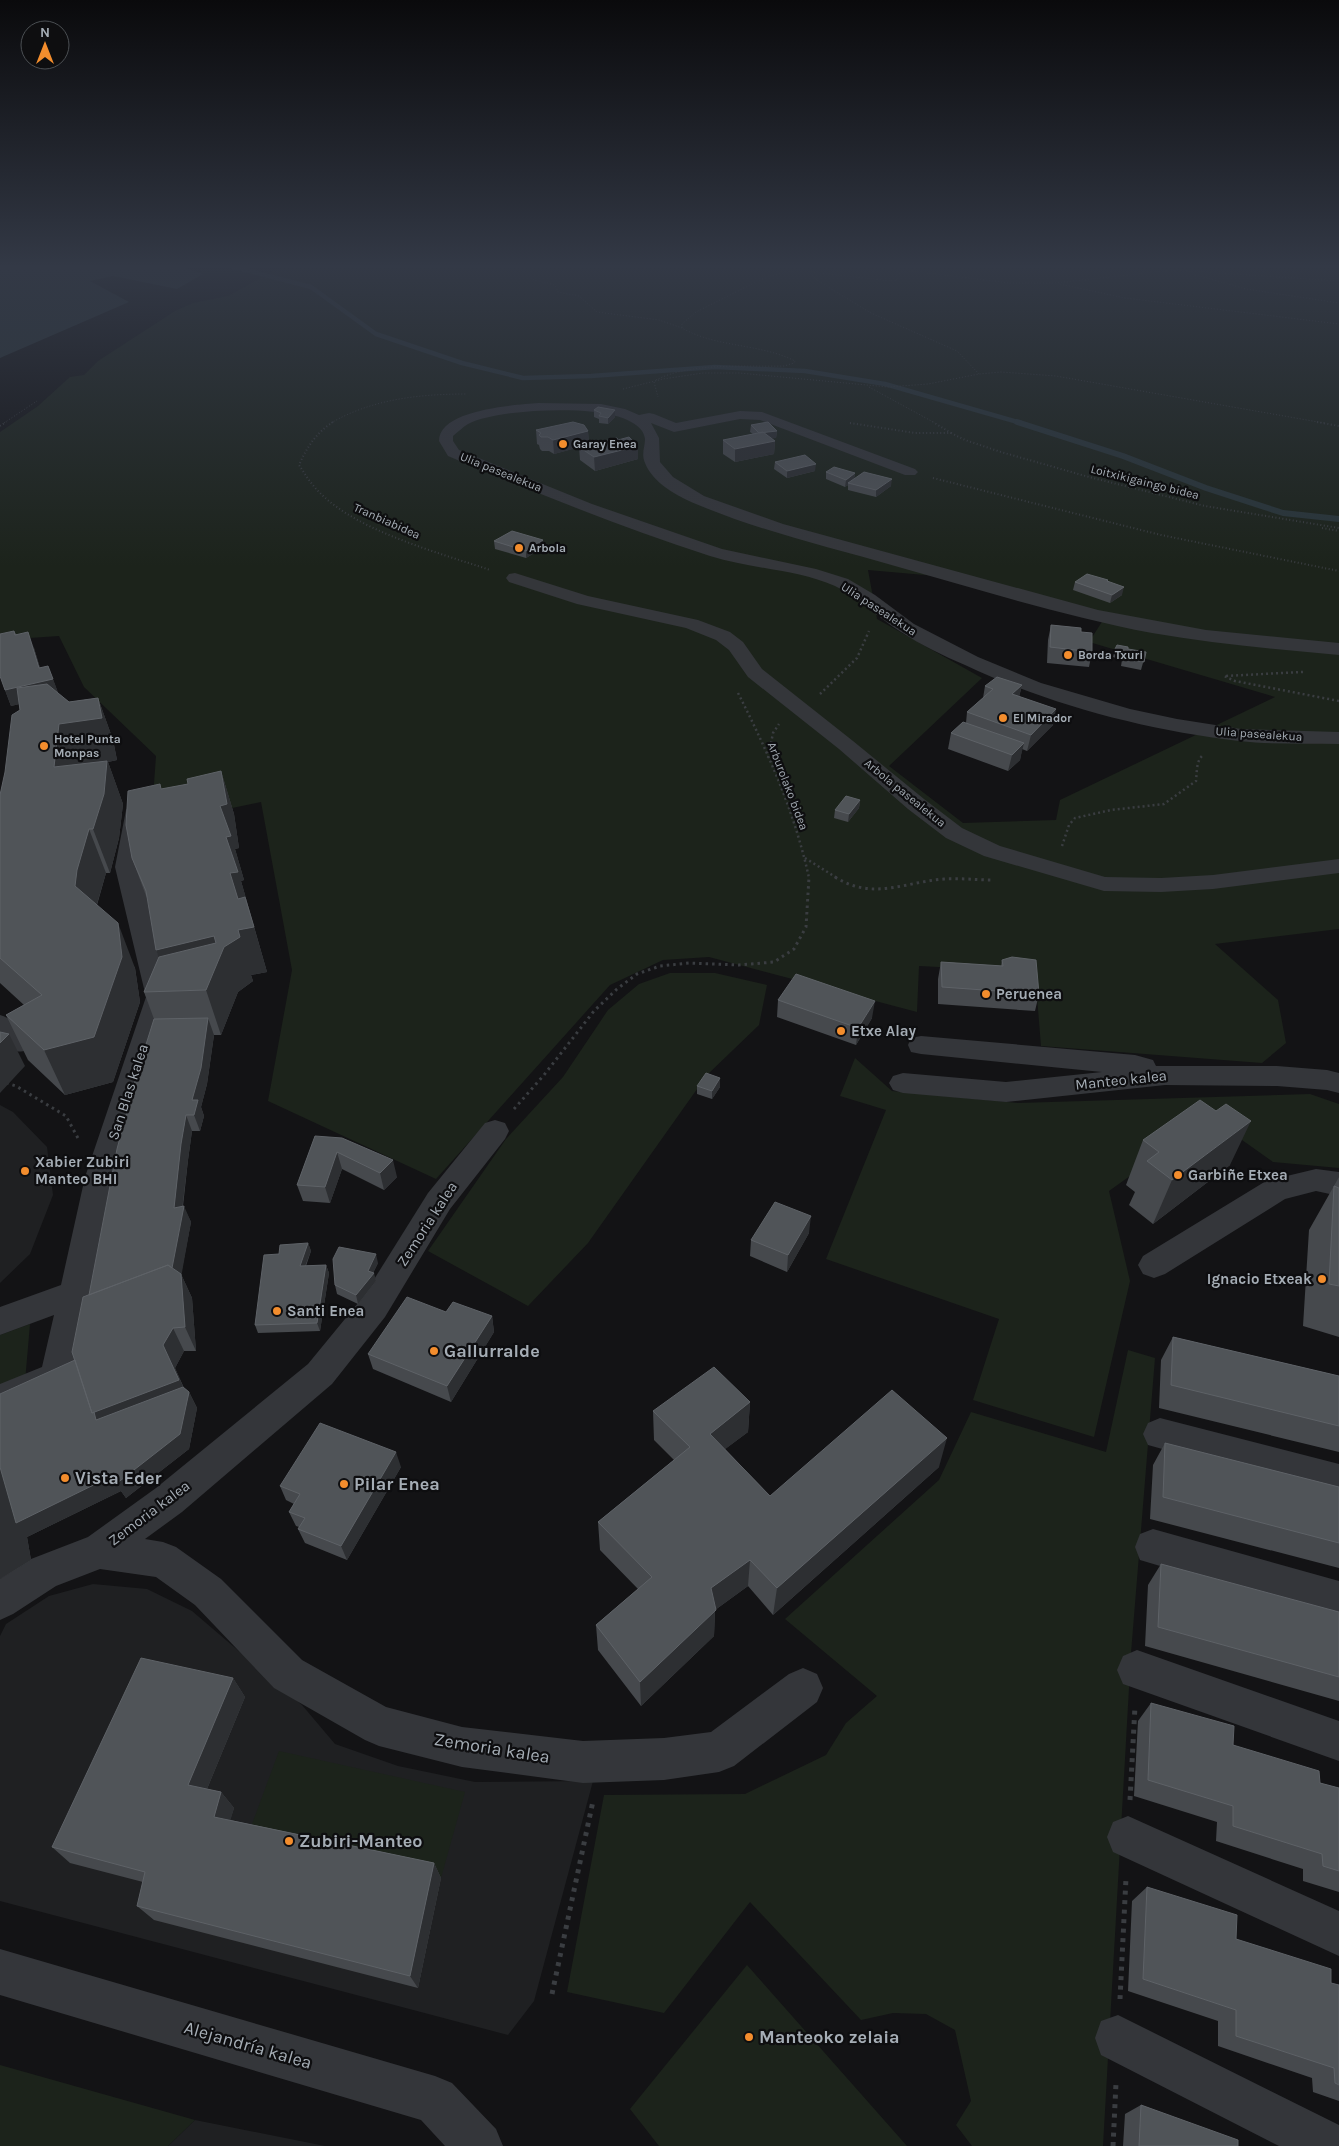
<svg xmlns="http://www.w3.org/2000/svg" width="1339" height="2146" viewBox="0 0 1339 2146" font-family="Karla,sans-serif">
  <style>
    .built { fill: #1f2022 }
    .green { fill: #1c231b; fill-rule: evenodd }
    .water { fill: #293539 }
    .lines { fill: none; stroke-linecap: round; stroke-linejoin: round }
    .stream-far1 { stroke: #293539; stroke-width: 4.5 }
    .stream { stroke: #293539; stroke-width: 6 }
    .path-far4 { stroke: #3a3d41; stroke-width: 1; stroke-dasharray: 1 2; stroke-linecap: butt }
    .path-far3 { stroke: #3a3d41; stroke-width: 2; stroke-dasharray: 1 2.5; stroke-linecap: butt }
    .path-far2 { stroke: #3a3d41; stroke-width: 2.5; stroke-dasharray: 2 3; stroke-linecap: butt }
    .path-far1 { stroke: #3a3d41; stroke-width: 3; stroke-dasharray: 2.5 4; stroke-linecap: butt }
    .path { stroke: #3a3d41; stroke-width: 5; stroke-dasharray: 4 5.5; stroke-linecap: butt }
    .minor { fill: #34363a; fill-rule: evenodd }
    .wall { fill: #46494d }
    .shaded-wall { fill: #2d2f32 }
    .building { fill: #505458; stroke: #5e6267 }
    .poi-dot { fill: #f38d2d; stroke: #0e0e10; stroke-width: 2 }
    .labels { text-anchor: middle; dominant-baseline: central; stroke-width: 4.5; stroke-linejoin: round; paint-order: stroke }
    .far-poi-label { font-size: 12px; font-weight: bold; fill: #a5adb5; stroke: #0e0e10; text-anchor: start }
    .far-street-label { font-size: 12px; fill: #a5adb5; stroke: #0e0e10 }
    .poi-label { font-size: 15px; font-weight: bold; fill: #a5adb5; stroke: #0e0e10; text-anchor: start }
    .street-label { font-size: 15px; fill: #a5adb5; stroke: #0e0e10 }
    .near-poi-label { font-size: 18px; font-weight: bold; fill: #a5adb5; stroke: #0e0e10; text-anchor: start }
    .near-street-label { font-size: 18px; fill: #a5adb5; stroke: #0e0e10 }
  </style>
  <rect width="100%" height="100%" fill="#131315"/>
  <path class="built" d="M0,1105L13,1112L47,1147L53,1195L30,1254L0,1283Z
    M93,1584L147,1589L192,1611L302,1705L335,1744L398,1766L475,1782L593,1781L534,2001L508,2035L0,1901V1636L6,1624L49,1596Z
    M195,2120L325,2146H168Z"/>
  <path class="green" d="M283,266H1339V929L1215,944L1278,1000L1286,1043L1262,1063L1041,1046L1035,972L919,966L917,1012L709,957L663,960L610,985L436,1179L268,1101L292,970L261,802L151,825L156,756L84,687L59,636L0,640V432L38,406L70,377L84,375L98,361L175,311L193,303L228,296ZM868,570L936,576L1107,614L1089,642L1275,697L1060,800L1056,820L963,823L889,766L982,678L877,619Z
    M670,973H715L767,985L759,1025L707,1075L588,1243L528,1306L428,1251L506,1139L563,1077L608,1010L639,984Z
    M855,1058L892,1091L1018,1103L1310,1094L1339,1104V1168L1273,1162L1211,1118L1109,1191L1130,1281L1094,1437L973,1400L999,1319L826,1259L886,1110L840,1096Z
    M30,1324L25,1382L0,1393V1335Z
    M1128,1350L1155,1358L1131,1653L1103,2146H972L956,2125L971,2101L955,2030L926,2014L893,2013L861,2020L750,1902L664,2013L567,1992L604,1795L745,1794L826,1755L846,1723L877,1696L785,1619L939,1480L971,1412L1106,1452Z
    M279,1751L465,1792L441,1878L248,1835Z
    M747,1965L907,2146H659L630,2109Z
    M0,2065L195,2120L168,2146H0Z"/>
  <path class="water" d="M0,266H180L203,274L177,289L113,276L90,281L129,302L0,358Z"/>
  <g class="lines">
    <path class="stream-far1" d="M230,266L311,287L376,334L462,363L523,378L591,376L715,367L805,371L885,384L1021,423"/>
    <path class="stream" d="M1017,422L1123,456L1206,488L1283,513L1339,519"/>
    <path class="path-far4" d="M522,266V269L534,280L555,285L558,292L579,296L597,312L659,320L682,328
      M870,266L1010,283H1056L1173,270L1339,281
      M806,269L818,281L871,313L957,351L979,374
      M811,272L891,281L897,280L895,276L903,271
      M1192,274L1246,289L1339,303
      M1060,284L1125,298L1339,324
      M656,380C691,362 745,367 784,366L794,363L795,361C759,343 717,348 682,328V324L696,312L766,277L813,266
      M654,382L658,397
      M869,387L935,423
      M623,389L663,379L703,373H739L888,387L928,384L979,374L1001,372L1056,376L1324,423
      M4,423L37,401
      M331,423C372,399 420,394 467,394
      M850,423H852"/>
    <path class="path-far3" d="M333,422C316,433 307,447 299,465C303,471 307,478 312,484C347,529 437,552 490,570
      M1317,422L1339,426
      M850,423L915,433H951L933,422
      M0,426L6,422
      M951,433L965,440L1001,452L1089,477L1205,506L1339,528
      M933,478L1161,535L1339,571
      M1322,528L1339,531"/>
    <path class="path-far2" d="M1303,672L1224,676L1235,681L1339,701
      M738,693C768,752 795,813 809,878
      M820,694L857,658L869,631
      M768,758L773,733L779,724
      M1062,846L1069,825L1075,818L1111,810L1164,804L1196,781C1197,772 1196,761 1203,755
      M805,858L837,878"/>
    <path class="path-far1" d="M835,877C873,901 904,882 944,879C960,878 977,880 994,880
      M0,1081L16,1086L66,1116L79,1140
      M514,1109L544,1075L594,1011L617,989L637,974L660,966L689,963L739,965L774,962L794,949L806,927L809,877"/>
    <path class="path" d="M1130,1800L1135,1706
      M552,1994L593,1801
      M1120,1999L1126,1878
      M1113,2146L1116,2083"/>
    <path class="minor" d="M538,403L601,404L625,409L639,415L649,413L654,414L676,423L740,411L762,412L915,469L918,472L915,475H905L760,420L740,419L674,432L651,423L659,438L660,462L673,477L704,496L783,524L1098,610L1206,630L1339,643V655C1276,649 1214,644 1152,633C1064,616 980,590 895,566C828,547 760,531 696,504C677,496 653,483 645,463C641,454 645,447 645,439C644,426 627,419 616,416C585,406 497,409 468,424C463,427 458,432 453,436V441L459,450L592,504L722,549L816,569L848,579L875,595L914,624L978,657L1041,683L1130,709L1177,719L1241,729L1339,732V744C1306,743 1272,745 1239,741C1146,730 1050,705 965,665C944,656 921,645 901,632C878,618 860,598 835,586C796,569 751,569 710,556C621,527 534,492 448,456L439,441C439,409 516,405 538,403Z
      M515,573L588,596L698,620L730,632L743,642L762,669L853,741L924,799L962,828L1000,846L1105,877L1161,878L1213,875L1339,859V873L1213,889L1161,892L1104,891L984,856L946,838L908,809L839,749L748,677L729,650L716,640L686,628L577,604L509,582L506,578L509,574Z
      M137,803L145,805L148,810L139,867L172,997L115,1177L74,1376L69,1386L0,1415V1384L42,1367L54,1315L0,1335V1307L61,1285L85,1177L146,997L115,867L126,810L129,805Z
      M0,1015C14,1019 24,1031 31,1043L28,1050C14,1054 9,1050 0,1041Z
      M921,1036L1135,1055L1153,1060L1156,1066H1277L1327,1070L1339,1073V1093L1327,1090L1277,1086L1165,1085L1006,1102L903,1093L893,1090L889,1083L893,1076L903,1073L1006,1082L1102,1072L921,1054L911,1052L908,1045L911,1038Z
      M495,1120L505,1123L509,1131L505,1139L450,1209L385,1317L332,1384L182,1512L145,1539L163,1542L176,1547L221,1579L302,1660L386,1707L462,1727L583,1741L664,1738L711,1732L789,1674L803,1668L817,1674L823,1688L817,1702L734,1766L719,1772L664,1780L583,1783L462,1767L379,1746L365,1740L274,1688L195,1605L156,1577L100,1569L56,1586L13,1614L0,1620V1579L31,1559L88,1537L156,1488L308,1364L363,1297L428,1193L485,1123Z
      M1316,1169L1339,1172V1196L1316,1191L1285,1199L1165,1274L1154,1278L1143,1274L1138,1265L1143,1256L1266,1181Z
      M1160,1418L1339,1464V1498L1148,1445L1143,1434L1148,1423Z
      M1153,1529L1339,1581V1619L1140,1560L1135,1547L1140,1534Z
      M1137,1650L1339,1721V1761L1123,1684L1117,1670L1123,1656Z
      M1128,1816L1339,1911V1956L1113,1852L1107,1837L1113,1822Z
      M0,1949L435,2076L452,2083L496,2129L503,2146H445L421,2120L0,1995Z
      M1118,2015L1339,2125V2146H1279L1101,2055L1095,2038L1101,2021Z"/>
  </g>
  <path class="wall" d="M594,410L615,417L608,424L599,423V419L594,417Z
    M751,425L777,431L776,438H771L775,441L774,454L735,462L723,454V440L753,434L750,432Z
    M536,430L588,431L589,445L618,440L638,446V459L595,471L580,460L579,447L554,454L549,451H542L540,449L539,445L537,444Z
    M775,462L815,471L787,478L774,469Z
    M826,472L855,473L854,479L891,486L876,497L848,490V485L845,487L826,479Z
    M494,541L544,547L526,558L495,549Z
    M1108,580V581L1122,595L1110,603L1073,590L1075,582Z
    M1051,625L1081,632L1092,652L1089,667L1047,663L1048,640Z
    M14,631L16,634L34,648L40,668L48,666L58,693L69,702L98,698L113,740L117,760L108,762L123,804L119,838L110,873H106L97,905L135,968L140,1002L113,1082L65,1095L28,1060L6,1015L24,1005L0,983V795L20,710L19,704L11,706L5,690Z
    M1115,649H1128L1146,652L1141,670L1121,666L1122,660L1113,657Z
    M1022,685L1019,697L1053,725L1027,751L1022,749L1020,760L1008,771L948,749L951,733L966,723L967,712L983,698L985,686Z
    M221,771L234,814L239,848L235,849L244,880L241,881L267,972L251,975L253,981L238,992L221,1035H214L207,1084L201,1107L204,1116L200,1131H192L188,1160L183,1206L191,1222L181,1274L192,1298L196,1351H184L175,1368L184,1388L189,1392L197,1408L189,1449L126,1498L121,1491L27,1537L31,1560L0,1579L75,1360L89,1295L154,1019L144,992L159,957L156,950L149,904L132,858L162,789L188,784Z
    M860,800L859,808L848,822L834,818L835,810Z
    M1002,960L1039,994L1035,1011L938,1004V979L941,962L1001,966Z
    M778,1000L872,1018L856,1045L777,1017Z
    M697,1086L720,1087L712,1099L697,1094Z
    M315,1136L397,1177L384,1190L342,1169L330,1203L303,1201L297,1185Z
    M1143,1140L1230,1165L1153,1224L1129,1205L1135,1192L1126,1185Z
    M1339,1177V1337L1303,1326L1309,1230Z
    M809,1233L787,1272L750,1256L751,1240Z
    M308,1243L311,1251L306,1266L326,1265L329,1273L320,1331L258,1333L255,1325L279,1254Z
    M378,1263L373,1273L376,1281L358,1304L337,1294L335,1285Z
    M446,1312L492,1316L494,1332L451,1402L373,1369L368,1354Z
    M1173,1337L1339,1376V1452L1159,1408L1161,1360Z
    M750,1402L748,1432L725,1449L770,1496L939,1467L773,1615L748,1586L715,1610L714,1636L641,1706L598,1650L596,1625L638,1589L600,1550L598,1522L674,1460L654,1440L653,1411Z
    M1165,1443L1339,1487V1568L1150,1519L1153,1465Z
    M401,1467L347,1560L305,1543L298,1529L299,1527L296,1526L289,1512L294,1504L286,1500L280,1486Z
    M1161,1564L1339,1612V1701L1145,1646L1148,1585Z
    M233,1678L245,1697L207,1789L221,1792L234,1808L230,1820L434,1863L441,1878L418,1988L154,1920L137,1906L143,1882L70,1863L52,1847Z
    M1151,1703L1233,1745L1320,1783L1339,1788V1892L1303,1881V1869L1216,1841L1217,1822L1134,1796L1138,1721Z
    M1147,1887L1236,1939L1331,1983L1339,1985V2101L1313,2092L1312,2078L1218,2046V2021L1128,1991L1132,1901Z
    M1141,2105L1238,2146H1123L1125,2114Z"/>
  <path class="shaded-wall" d="M615,410V417L608,424V418Z
    M588,431L589,445L554,454L553,440Z
    M777,431L776,438L760,440V433Z
    M775,441L774,454L735,462V449Z
    M638,446V459L595,471L594,457Z
    M816,464L815,471L787,478V471Z
    M855,473L854,480L848,483V485L845,487L846,480Z
    M892,479L891,486L876,497V490Z
    M543,540L544,547L526,558V551Z
    M1124,587L1122,595L1110,603L1112,595Z
    M28,632L34,648L44,681L53,679L59,695L11,706L5,690L39,668Z
    M1022,685L1018,701L1012,694Z
    M98,698L113,740L117,760L108,762L123,804L119,838L110,873L93,829L54,767L59,724Z
    M1056,709L1053,725L1027,751L1031,735Z
    M1024,743L1020,760L1008,771L1012,755Z
    M221,771L234,814L239,848L235,849L244,880L241,881L251,916L243,918L230,873L226,837L220,806Z
    M860,800L859,808L848,822L849,814Z
    M89,829L106,873L94,914L75,886L77,870Z
    M118,923L135,968L140,1002L113,1082L65,1095L44,1050Z
    M254,927L267,972L251,975L253,981L238,992L221,1035L206,990L171,991L156,950L214,936L224,947L238,930Z
    M875,1001L872,1018L856,1045L858,1028Z
    M208,1018L214,1035L207,1084L201,1107L204,1116L200,1131L194,1115L192,1100Z
    M9,1034L25,1066L0,1093V1043Z
    M720,1078V1087L712,1099V1091Z
    M186,1115L192,1131L188,1160L181,1218L184,1206L191,1222L179,1289L96,1321L174,1208L181,1144Z
    M1251,1121L1230,1165L1153,1224L1172,1180Z
    M337,1152L342,1169L330,1203L325,1187Z
    M393,1160L397,1177L384,1190L380,1173Z
    M811,1216L809,1233L787,1272L788,1255Z
    M308,1243L311,1251L302,1274L300,1266Z
    M376,1254L378,1263L372,1275L374,1273L376,1281L358,1304L356,1295Z
    M326,1265L329,1273L320,1331L317,1323Z
    M181,1274L192,1298L196,1351L185,1327Z
    M492,1316L494,1332L451,1402L447,1386Z
    M173,1328L184,1351L175,1368L188,1398L189,1392L197,1408L189,1449L126,1498L121,1491L27,1537L31,1560L0,1579V1458L106,1436L92,1413L163,1345Z
    M750,1402L748,1432L708,1462L710,1434Z
    M947,1438L939,1467L773,1615L777,1588Z
    M396,1452L401,1467L347,1560L341,1546Z
    M750,1560L748,1586L715,1610L714,1636L641,1706L640,1682L711,1588Z
    M233,1678L245,1697L202,1801L188,1785Z
    M221,1792L234,1808L227,1832L214,1817Z
    M434,1863L441,1878L418,1988L410,1976Z"/>
  <path class="building" d="M598,407L615,410L608,418L599,416L601,413L594,410Z
    M573,422L584,425L588,431L553,440L548,437H541L539,435L541,433L536,430Z
    M768,422L777,431L759,433L751,425Z
    M763,432L775,441L735,449L723,440Z
    M629,437L638,446L594,457L579,447L617,438L618,440Z
    M805,455L816,464L787,471L775,462Z
    M834,467L855,473L846,480L826,472Z
    M864,472L892,479L876,490L848,483Z
    M512,531L543,540L526,551L494,541Z
    M1087,574L1108,580L1107,581L1124,587L1112,595L1075,582Z
    M1051,625L1081,628V632L1092,633V652L1050,647Z
    M14,631L15,635L28,632L39,668L48,666L53,679L5,690L0,676V634Z
    M1117,645L1128,647V649L1146,652L1144,662L1123,658L1125,652L1115,649Z
    M997,677L1022,685L1012,694L1056,709L1031,735L967,712L993,689L985,686Z
    M47,684L69,702L98,698L102,718L59,724L54,767L107,761L104,794L93,829H89L77,870L75,886L118,923L122,957L94,1037L44,1050L6,1015L42,995L0,958V795L5,772L12,715L20,710L17,688Z
    M963,722L1024,743L1012,755L951,733Z
    M221,771L227,804L220,806L231,836L226,837L238,872L230,873L238,899L245,897L254,927L238,930L240,937L224,947L206,990L144,992L159,957L216,943L214,936L156,950L146,891L132,858L126,825L128,791L160,784L161,789L188,784L187,779Z
    M846,796L860,800L849,814L835,810Z
    M1012,957L1036,960L1039,994L942,987L941,962L1003,966L1002,960Z
    M796,974L875,1001L858,1028L778,1000Z
    M208,1018L201,1068L192,1100H198L194,1115H186L181,1144L174,1208L184,1206L172,1268L168,1265L89,1295L117,1149L138,1070L154,1019Z
    M0,1032L9,1034L0,1043Z
    M706,1073L720,1078L712,1091L697,1086Z
    M1200,1100L1216,1111L1226,1104L1251,1121L1172,1180L1147,1161L1159,1152L1143,1140Z
    M315,1136L342,1138L393,1160L380,1173L337,1152L325,1187L297,1185Z
    M1334,1186L1339,1188V1286L1329,1284Z
    M775,1202L811,1216L788,1255L751,1240Z
    M308,1243L300,1266L326,1265L317,1323L255,1325L264,1255L279,1254L280,1245Z
    M339,1247L376,1254L368,1271L374,1273L356,1295L335,1285L333,1259Z
    M168,1265L181,1274L185,1327L173,1328L163,1345L179,1380L92,1413L72,1352L83,1297Z
    M407,1297L446,1312L453,1302L492,1316L447,1386L368,1354Z
    M1173,1337L1339,1376V1426L1171,1385Z
    M75,1360L92,1413L94,1412L96,1420L183,1387L189,1392L180,1434L116,1484L114,1475L16,1523L0,1467V1394Z
    M714,1367L750,1402L710,1434L770,1496L892,1390L947,1438L777,1588L750,1560L711,1588L716,1610L640,1682L596,1625L652,1577L598,1522L690,1447L653,1411Z
    M320,1423L396,1452L341,1546L298,1529L305,1518L289,1512L300,1494L280,1486Z
    M1165,1443L1339,1487V1543L1163,1497Z
    M1161,1564L1339,1612V1677L1158,1627Z
    M141,1658L233,1678L188,1785L221,1792L214,1817L434,1863L410,1976L137,1906L145,1872L52,1847Z
    M1151,1703L1234,1726L1233,1745L1319,1771L1320,1783L1339,1788V1871L1323,1866L1322,1854L1233,1826V1806L1148,1780Z
    M1147,1887L1237,1915L1236,1939L1331,1969V1983L1339,1985V2085L1335,2083L1334,2068L1236,2036V2010L1143,1979Z
    M1141,2105L1238,2140V2146H1139Z"/>
  <linearGradient id="sky" x2="0" y2="1"><stop stop-color="#0a0a0c"/><stop offset="0.47" stop-color="#333946"/><stop offset="1" stop-color="#333946" stop-opacity="0"/></linearGradient>
  <rect width="1339" height="567" fill="url(#sky)"/>
  <g class="poi-dot">
    <circle cx="563" cy="444" r="5"/>
    <circle cx="519" cy="548" r="5"/>
    <circle cx="1068" cy="655" r="5"/>
    <circle cx="1003" cy="718" r="5"/>
    <circle cx="44" cy="746" r="5"/>
    <circle cx="986" cy="994" r="5"/>
    <circle cx="841" cy="1031" r="5"/>
    <circle cx="25" cy="1171" r="5"/>
    <circle cx="1178" cy="1175" r="5"/>
    <circle cx="1322" cy="1279" r="5"/>
    <circle cx="277" cy="1311" r="5"/>
    <circle cx="434" cy="1351" r="5"/>
    <circle cx="65" cy="1478" r="5"/>
    <circle cx="344" cy="1484" r="5"/>
    <circle cx="289" cy="1841" r="5"/>
    <circle cx="749" cy="2037" r="5"/>
  </g>
  <g class="labels">
    <g class="far-poi-label">
      <text x="573" y="444">Garay Enea</text>
      <text x="529" y="548">Arbola</text>
      <text x="1078" y="655">Borda Txuri</text>
      <text x="1013" y="718">El Mirador</text>
      <text x="54" y="739">Hotel Punta<tspan x="54" dy="14">Monpas</tspan></text>
    </g>
    <g class="far-street-label">
      <text transform="translate(501 472) rotate(22)">Ulia pasealekua</text>
      <text transform="translate(1145 482) rotate(14)">Loitxikigaingo bidea</text>
      <text transform="translate(387 521) rotate(24)">Tranbiabidea</text>
      <text transform="translate(879 609) rotate(33)">Ulia pasealekua</text>
      <text transform="translate(1259 734) rotate(4)">Ulia pasealekua</text>
      <text transform="translate(788 786) rotate(69)">Arburolako bidea</text>
      <text transform="translate(905 793) rotate(39)">Arbola pasealekua</text>
    </g>
    <g class="poi-label">
      <text x="996" y="994">Peruenea</text>
      <text x="851" y="1031">Etxe Alay</text>
      <text x="35" y="1162">Xabier Zubiri<tspan x="35" dy="17">Manteo BHI</tspan></text>
      <text x="1188" y="1175">Garbiñe Etxea</text>
      <text x="1312" y="1279" text-anchor="end">Ignacio Etxeak</text>
      <text x="287" y="1311">Santi Enea</text>
    </g>
    <g class="street-label">
      <text transform="translate(1121 1080) rotate(-6)">Manteo kalea</text>
      <text transform="translate(128 1092) rotate(-72)">San Blas kalea</text>
      <text transform="translate(427 1224) rotate(-57)">Zemoria kalea</text>
      <text transform="translate(149 1513) rotate(-37)">Zemoria kalea</text>
    </g>
    <g class="near-poi-label">
      <text x="444" y="1351">Gallurralde</text>
      <text x="75" y="1478">Vista Eder</text>
      <text x="354" y="1484">Pilar Enea</text>
      <text x="299" y="1841">Zubiri-Manteo</text>
      <text x="759" y="2037">Manteoko zelaia</text>
    </g>
    <g class="near-street-label">
      <text transform="translate(492 1748) rotate(9)">Zemoria kalea</text>
      <text transform="translate(248 2045) rotate(16)">Alejandría kalea</text>
    </g>
  </g>
  <g transform="translate(45 45)"><circle r="24" fill="#0e0e10" stroke="#4a4e52"/>
  <path d="M0-4L9 19L0 12L-9 19Z" fill="#f38d2d"/>
  <text y="-8" font-size="14" font-weight="bold" text-anchor="middle" fill="#a5adb5">N</text>
  </g>
</svg>
